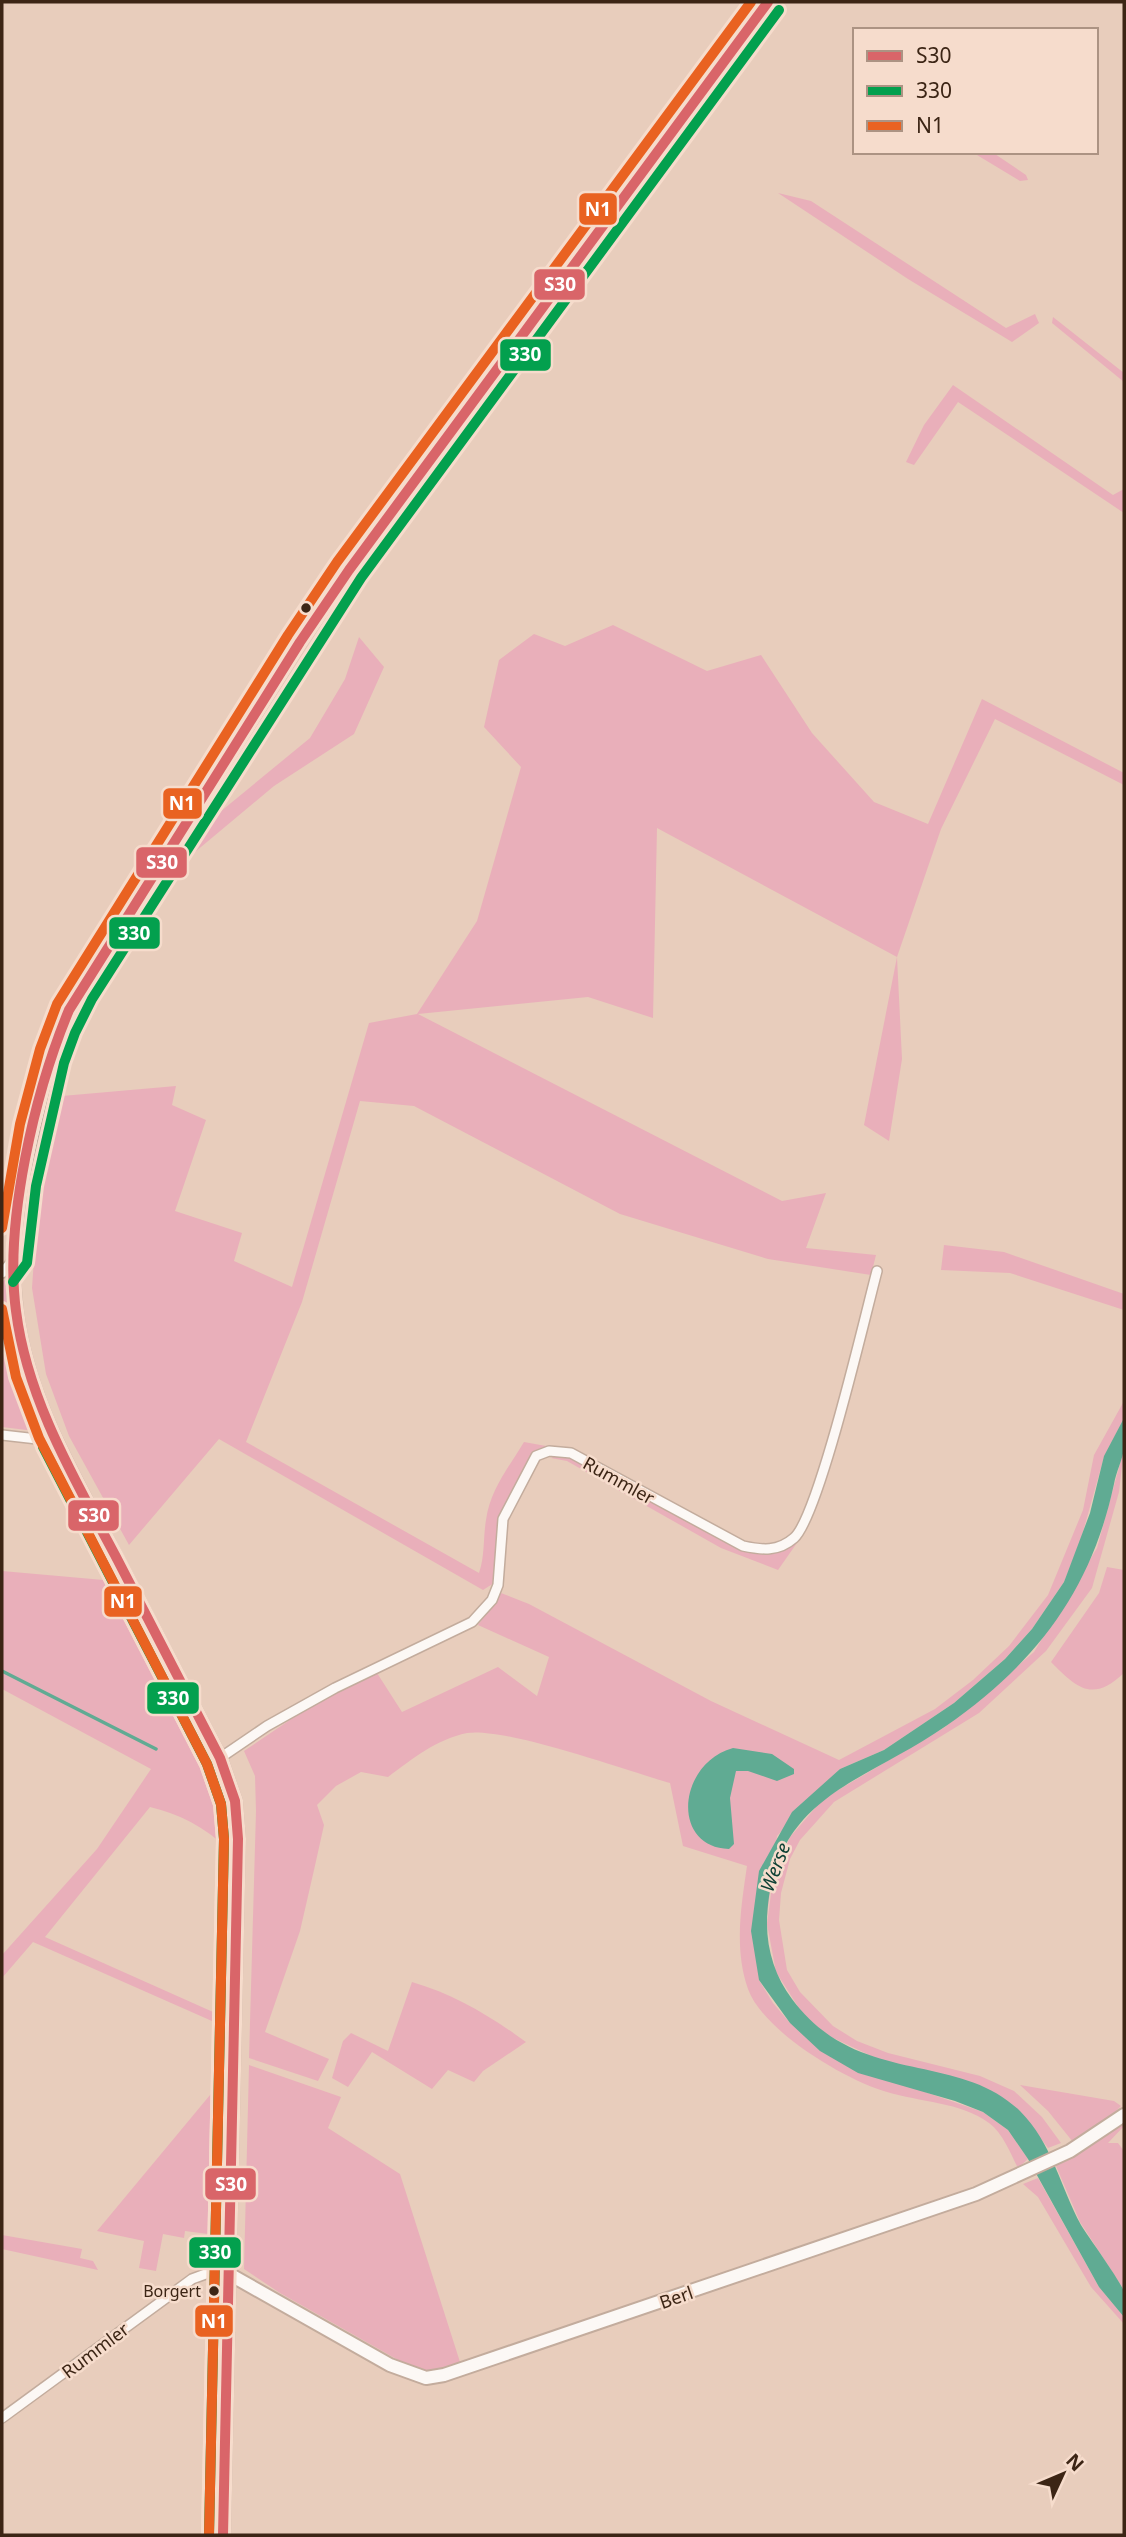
<svg xmlns="http://www.w3.org/2000/svg" width="1126" height="2537" viewBox="0 0 1126 2537" font-family="'Noto Sans',sans-serif">
  <style>
    .green { fill: #e9afba }
    .water { fill: #60ab93 }
    .lines { fill: none; stroke-linecap: round; stroke-linejoin: round }
    .stream { stroke: #60ab93; stroke-width: 3.5 }
    .minor-casing { stroke: #c3ac9d; stroke-width: 12 }
    .tertiary-casing { stroke: #c3ac9d; stroke-width: 16 }
    .secondary-casing { stroke: #c3ac9d; stroke-width: 16 }
    .minor { stroke: #fcf8f5; stroke-width: 9 }
    .tertiary { stroke: #fcf8f5; stroke-width: 12 }
    .secondary { stroke: #fcf8f5; stroke-width: 12 }
    .bus-1-casing { stroke: #f6dccc; stroke-width: 16 }
    .bus-2-casing { stroke: #f6dccc; stroke-width: 16 }
    .bus-3-casing { stroke: #f6dccc; stroke-width: 16 }
    .bus-1 { stroke: #d96569; stroke-width: 10 }
    .bus-2 { stroke: #03a04e; stroke-width: 10 }
    .bus-3 { stroke: #e96221; stroke-width: 10 }
    .bus-dot { fill: #3c2515; stroke: #f6dccc; stroke-width: 2.5 }
    .labels { text-anchor: middle; dominant-baseline: central; stroke-width: 5; stroke-linejoin: round; paint-order: stroke }
    .bus-label { font-size: 16px; fill: #3c2515; stroke: #f6dccc; text-anchor: end }
    .street-label { font-size: 18px; fill: #3c2515; stroke: #f6dccc }
    .water-label { font-size: 19px; font-style: italic; fill: #0e4034; stroke: #f6dccc }
    .line-badge { stroke: #f6dccc; stroke-width: 2.5 }
    .badge-label { font-size: 19px; text-anchor: middle; font-weight: bold; fill: #fff }
  </style>
  <rect width="100%" height="100%" fill="#e8cdbc"/>
  <path class="green" d="M972,152H992L1026,175L1028,180L1020,181Z
    M778,193L811,201L1006,328L1035,314L1039,323L1012,342L908,279Z
    M1053,317L1124,373V382L1052,323Z
    M953,385L1113,495L1124,489V513L958,402L914,465L906,462L924,425Z
    M613,625L707,671L761,655L812,733L874,802L928,824L982,699L1124,773V785L995,719L941,829L897,957L902,1059L889,1141L864,1125L897,957L657,828L653,1018L588,997L418,1014L782,1201L826,1193L806,1248L876,1255L871,1275L768,1259L620,1214L414,1106L360,1101L302,1302L246,1442L479,1573C485,1556 483,1538 486,1520C490,1490 509,1467 524,1442L546,1446L527,1461L498,1522L494,1583L483,1590L219,1439L129,1545L69,1436L46,1374L32,1288L38,1201L62,1096L176,1086L172,1105L206,1120L175,1211L242,1233L234,1261L292,1287L369,1023L417,1014L477,921L521,767L484,727L499,660L534,634L565,646Z
    M359,637L384,667L354,734L274,786L195,852L209,821L310,738L345,679Z
    M944,1245L1004,1252L1124,1294V1310L1010,1273L941,1270Z
    M5,1279L10,1339L43,1432L2,1427V1283Z
    M1124,1401V1418L1104,1457L1081,1539L1064,1582L1032,1629L1005,1659L954,1703L884,1750L840,1769L777,1836L759,1980L773,2003L790,2023L925,2092L983,2112L1008,2130L1028,2159L1018,2168C1010,2153 1003,2133 989,2123C961,2102 919,2102 887,2092C845,2080 763,2031 748,1989C734,1949 741,1907 747,1866L683,1846L670,1783C627,1771 506,1727 467,1733C437,1739 412,1759 388,1777L361,1772L336,1786L317,1805L324,1825L314,1870L300,1931L265,2032L329,2059L318,2081L249,2058L256,1811L255,1776L244,1751L309,1707L377,1673L402,1712L498,1667L537,1696L549,1657L478,1625L501,1593L529,1604L711,1701L839,1760L935,1709L973,1680L1009,1646L1048,1595L1083,1510L1094,1455Z
    M1124,1449L1119,1492L1092,1588L1046,1651L979,1713L834,1802L800,1840L790,1859L781,1893L779,1920L787,1970L800,1992L833,2026L857,2041L888,2053L980,2076L1014,2091L1042,2117L1061,2143L1048,2148L1020,2111L981,2086L884,2062L827,2035L802,2013L776,1972L767,1924L773,1878L790,1837L823,1799L945,1727L1034,1652L1097,1548Z
    M557,1455L571,1457L748,1551L767,1554L799,1540L778,1570L721,1548L567,1461L551,1458Z
    M1107,1567L1124,1570V1673C1092,1703 1077,1688 1051,1662L1099,1593Z
    M2,1571L115,1581L214,1768L225,1806L227,1848C204,1827 180,1814 150,1807L45,1937L222,2016L221,2025L33,1942L2,1978V1955L97,1849L151,1769L2,1689Z
    M412,1982C456,1995 490,2016 526,2042L483,2071L474,2082L448,2070L432,2089L372,2052L348,2087L332,2078L343,2041L351,2033L388,2051Z
    M249,2065L341,2097L328,2128L400,2174L460,2362L432,2371L414,2369L280,2293L244,2269Z
    M220,2083L216,2235L185,2231L184,2238L163,2234L156,2271L139,2268L144,2241L97,2231Z
    M1020,2085L1114,2101L1121,2106L1103,2124L1073,2142L1048,2111Z
    M1124,2121V2126L1108,2143H1118L1124,2151V2290L1080,2222L1056,2166Z
    M1038,2178L1099,2287L1124,2317V2324L1091,2287L1038,2197L1023,2184Z
    M2,2235L82,2249L80,2258L93,2261L98,2270L2,2249Z"/>
  <path class="water" d="M1124,1418C1124,1428 1126,1440 1124,1449C1122,1461 1116,1472 1114,1484C1091,1592 1035,1664 946,1726C861,1785 770,1796 767,1924C767,1951 776,1978 792,1999C858,2088 957,2050 1020,2111C1052,2143 1060,2186 1081,2225C1089,2238 1122,2283 1124,2292C1126,2299 1124,2309 1124,2317L1099,2287L1028,2159L1008,2130L983,2112L955,2101L858,2073L820,2051L790,2023L759,1980L751,1931L759,1871L792,1812L840,1769L884,1750L954,1703L1005,1659L1032,1629L1064,1582L1090,1513L1104,1456Z
    M733,1748L772,1754L794,1769V1774L777,1781L748,1771H736L730,1798L734,1844L729,1849C670,1847 678,1763 733,1748Z"/>
  <g class="lines">
    <path class="stream" d="M2,1671L156,1749"/>
    <g class="minor-casing">
      <path id="minor" d="M2,1273L13,1260
        M2,1435L55,1441
        M220,1758L267,1726L335,1688L472,1622L492,1600L498,1585L503,1519L536,1456L549,1451L571,1453L743,1546C762,1550 778,1552 794,1538C819,1516 865,1316 877,1271
        M2,2418L192,2279L211,2272L229,2274"/>
    </g>
    <g class="tertiary-casing">
      <path id="tertiary" d="M229,2274L390,2365L426,2378L444,2375L976,2194L1070,2151L1124,2115"/>
    </g>
    <g class="secondary-casing">
      <path id="secondary" d="M223,2535L238,1839L235,1801L220,1758C183,1687 147,1616 110,1546C70,1470 27,1397 16,1311C8,1248 20,1188 34,1127C44,1087 52,1048 69,1010L300,642L349,570L768,2"/>
    </g>
    <use href="#minor" class="minor"/>
    <use href="#tertiary" class="tertiary"/>
    <use href="#secondary" class="secondary"/>
    <g class="bus-1-casing">
      <path id="bus-1" d="M223,2535L238,1839L235,1801L220,1758C185,1690 150,1623 115,1555C74,1478 27,1399 16,1311C4,1222 35,1092 69,1010L300,642L349,570L768,2"/>
    </g>
    <g class="bus-2-casing">
      <path id="bus-2" d="M13,1282L27,1263L36,1186L64,1063L75,1033L92,999L361,578L779,10
        M43,1447L207,1764L221,1804L224,1839L209,2535"/>
    </g>
    <g class="bus-3-casing">
      <path id="bus-3" d="M2,1228L20,1124L40,1049L57,1004L288,635L337,562L751,2
        M2,1309L16,1377L39,1438L207,1764L221,1804L224,1839L209,2535"/>
    </g>
    <use href="#bus-1" class="bus-1"/>
    <use href="#bus-2" class="bus-2"/>
    <use href="#bus-3" class="bus-3"/>
  </g>
  <g class="bus-dot">
    <circle cx="306" cy="608" r="6"/>
    <circle cx="214" cy="2291" r="6"/>
  </g>
  <g class="labels">
    <g class="bus-label">
      <text x="201" y="2291">Borgert</text>
    </g>
    <g class="street-label">
      <text transform="translate(619 1480) rotate(29)">Rummler</text>
      <text transform="translate(676 2297) rotate(-19)">Berl</text>
      <text transform="translate(95 2350) rotate(-37)">Rummler</text>
    </g>
    <g class="water-label">
      <text transform="translate(775 1867) rotate(-69)">Werse</text>
    </g>
  </g>
  <g class="line-badge">
    <rect x="578" y="192" width="40" height="34" rx="7" fill="#e96221"/>
    <rect x="533" y="268" width="53" height="33" rx="7" fill="#d96569"/>
    <rect x="499" y="338" width="53" height="34" rx="7" fill="#03a04e"/>
    <rect x="162" y="787" width="41" height="33" rx="7" fill="#e96221"/>
    <rect x="135" y="846" width="53" height="33" rx="7" fill="#d96569"/>
    <rect x="108" y="916" width="53" height="34" rx="7" fill="#03a04e"/>
    <rect x="67" y="1499" width="53" height="33" rx="7" fill="#d96569"/>
    <rect x="103" y="1585" width="40" height="33" rx="7" fill="#e96221"/>
    <rect x="146" y="1681" width="54" height="34" rx="7" fill="#03a04e"/>
    <rect x="204" y="2167" width="53" height="34" rx="7" fill="#d96569"/>
    <rect x="188" y="2236" width="54" height="33" rx="7" fill="#03a04e"/>
    <rect x="194" y="2304" width="40" height="34" rx="7" fill="#e96221"/>
  </g>
  <g class="badge-label">
    <text x="598" y="216">N1</text>
    <text x="560" y="291">S30</text>
    <text x="525" y="361">330</text>
    <text x="182" y="810">N1</text>
    <text x="162" y="869">S30</text>
    <text x="134" y="940">330</text>
    <text x="94" y="1522">S30</text>
    <text x="123" y="1608">N1</text>
    <text x="173" y="1705">330</text>
    <text x="231" y="2191">S30</text>
    <text x="215" y="2259">330</text>
    <text x="214" y="2328">N1</text>
  </g>
  <rect width="1126" height="2537" fill="none" stroke="#3c2515" stroke-width="7"/>
  <rect x="853" y="28" width="245" height="126" fill="#f6dccc" stroke="#ac9383" stroke-width="2"/>
  <rect x="867" y="51" width="35" height="10" fill="#d96569" stroke="#ac9383" stroke-width="2"/>
  <text x="916" y="63" font-size="21" fill="#3c2515">S30</text>
  <rect x="867" y="86" width="35" height="10" fill="#03a04e" stroke="#ac9383" stroke-width="2"/>
  <text x="916" y="98" font-size="21" fill="#3c2515">330</text>
  <rect x="867" y="121" width="35" height="10" fill="#e96221" stroke="#ac9383" stroke-width="2"/>
  <text x="916" y="133" font-size="21" fill="#3c2515">N1</text>
  <g transform="translate(1063 2474) rotate(46)" stroke="#f6dccc" stroke-width="5" paint-order="stroke">
  <path d="M0-5L12 26L0 18L-12 26Z" fill="#3c2515"/>
  <text y="-10" font-size="19" font-weight="bold" text-anchor="middle" fill="#3c2515">N</text>
  </g>
</svg>
